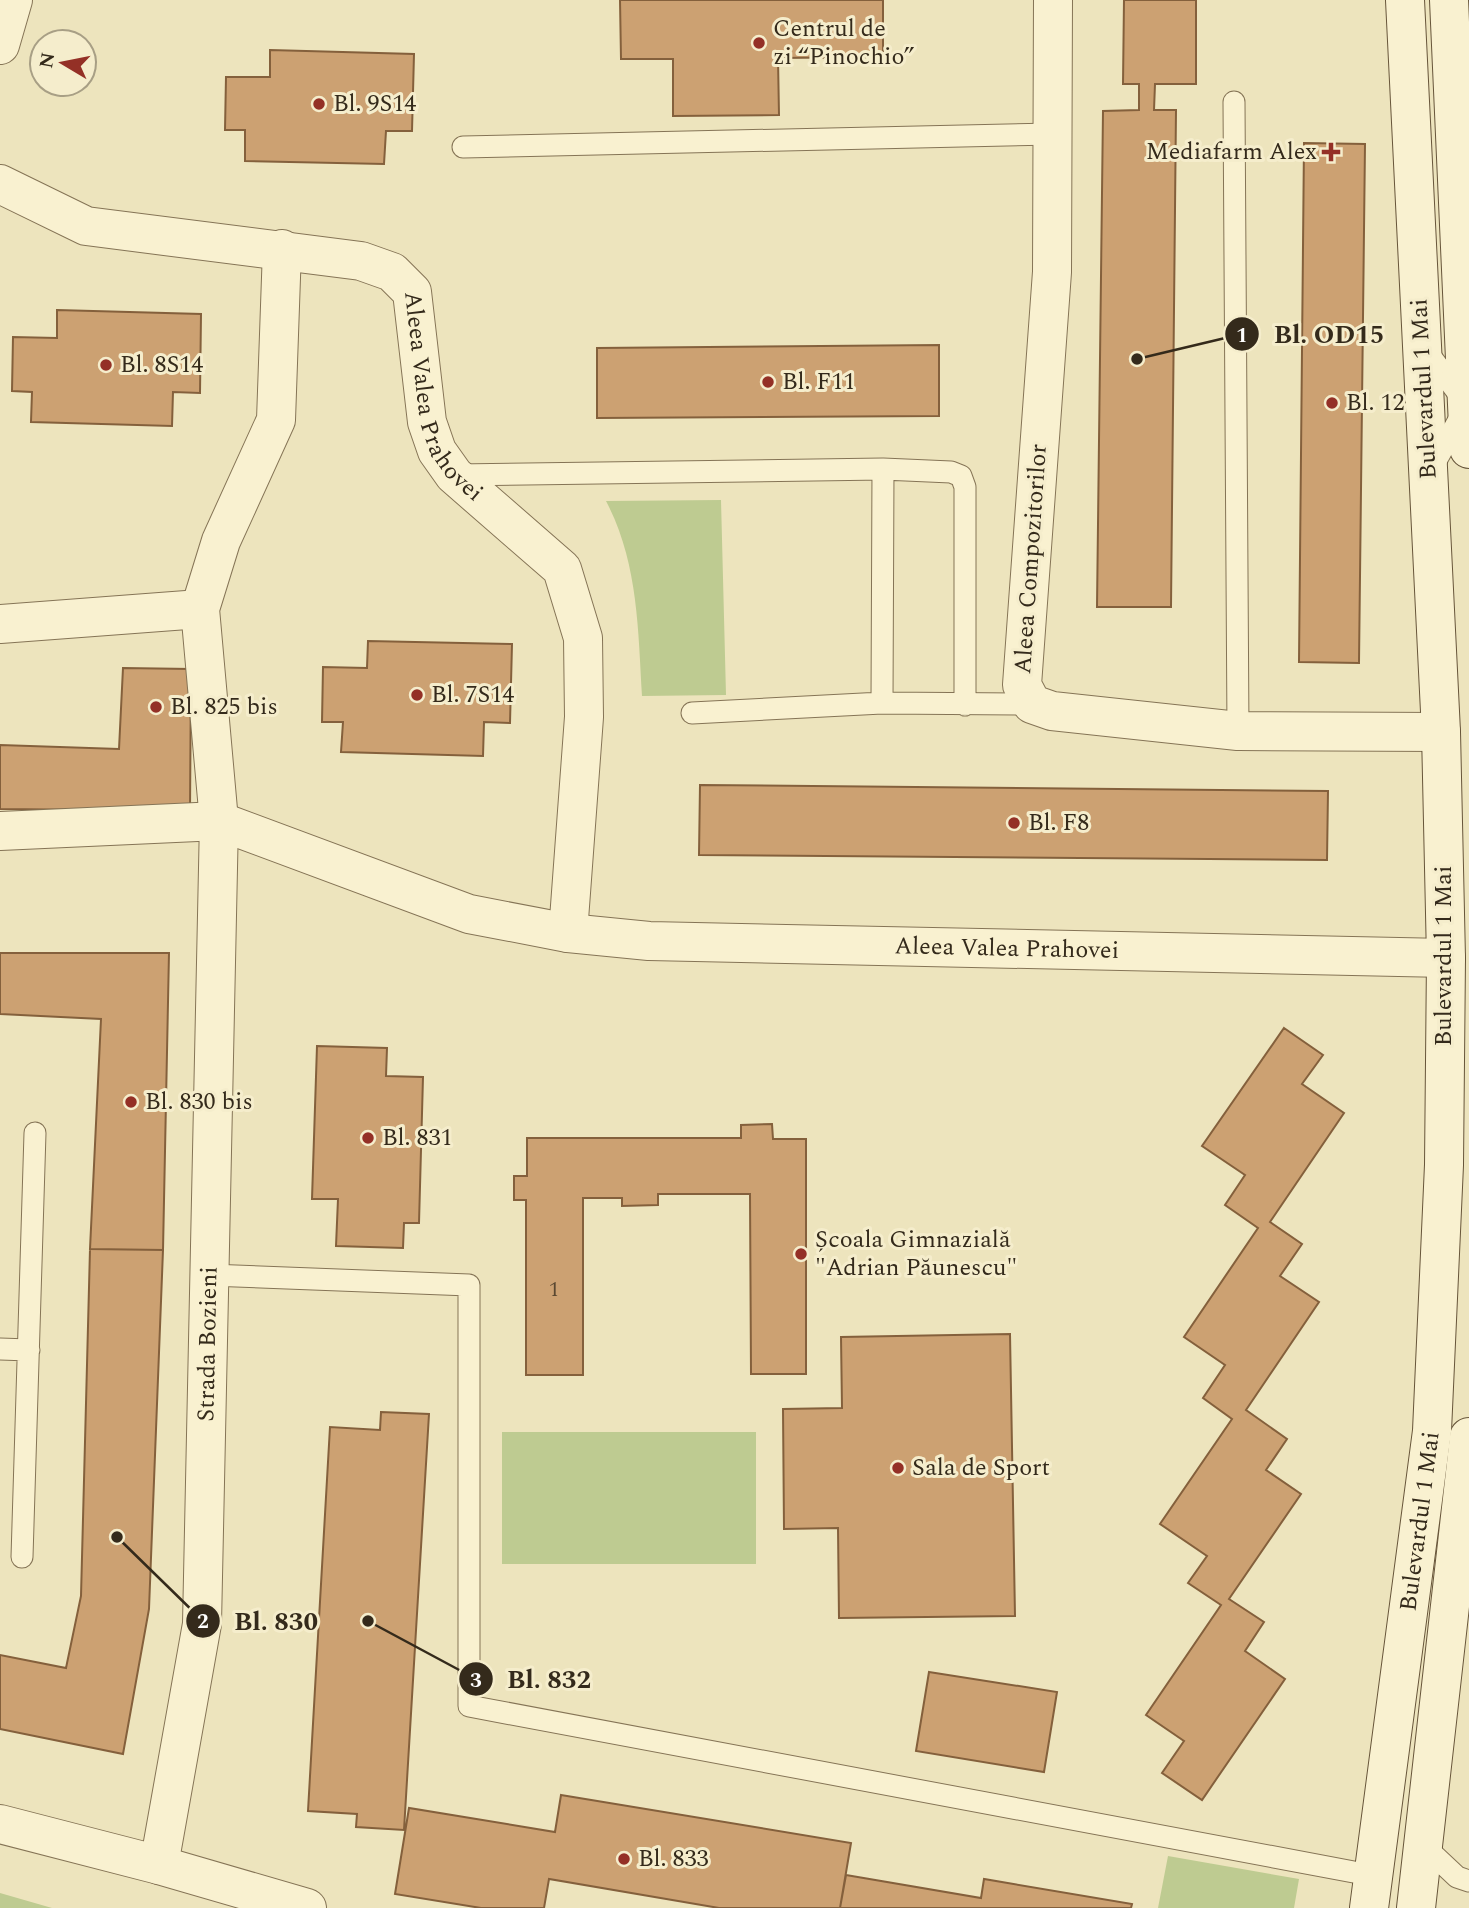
<svg xmlns="http://www.w3.org/2000/svg" width="1469" height="1908" viewBox="0 0 1469 1908" font-family="Spectral,serif">
  <style>
    .green { fill: #becb91 }
    .building { fill: #cca172; stroke: #84603c; stroke-width: 2 }
    .lines { fill: none; stroke-linecap: round; stroke-linejoin: round }
    .lane-casing { stroke: #857456; stroke-width: 23 }
    .street-casing { stroke: #857456; stroke-width: 40 }
    .secondary-casing { stroke: #67553a; stroke-width: 40 }
    .lane { stroke: #f9f1d0; stroke-width: 21 }
    .street { stroke: #f9f1d0; stroke-width: 38 }
    .secondary { stroke: #f9f1d0; stroke-width: 38 }
    .poi-dot { fill: #943026; stroke: #f5edcc; stroke-width: 2.5 }
    .labels { text-anchor: middle; dominant-baseline: central; stroke-width: 6; stroke-linejoin: round; paint-order: stroke }
    .number-label { font-size: 21px; fill: #5a4831 }
    .poi-label { font-size: 24px; fill: #342a1b; stroke: #f5edcc; text-anchor: start }
    .street-label { font-size: 24px; fill: #342a1b; stroke: #f5edcc }
    .leader { fill: none; stroke: #342a1b; stroke-width: 2.5 }
    .callout-dot { fill: #342a1b; stroke: #f5edcc; stroke-width: 2.5 }
    .mark-label { font-size: 21px; text-anchor: middle; font-weight: bold; fill: #fff }
    .callout-label { font-size: 26px; text-anchor: middle; font-weight: bold; fill: #342a1b; stroke: #f5edcc; stroke-width: 6; stroke-linejoin: round; paint-order: stroke }
  </style>
  <rect width="100%" height="100%" fill="#ede4bd"/>
  <path class="green" d="M721,500L726,695L642,696C638,628 638,562 606,501Z
    M502,1432H756V1564H502Z
    M1168,1856L1299,1879L1294,1908H1158Z
    M0,1893L52,1908H0Z"/>
  <path class="building" d="M620,0H883V57L778,58L779,115L673,116V59H621Z
    M1124,0H1196V84H1155L1154,110H1176L1171,607H1097L1103,111L1139,110V84H1123Z
    M270,50L414,54L412,131H386L384,164L245,161V130H225L226,77H270Z
    M1304,143L1365,144L1359,663L1299,662Z
    M57,310L201,314L200,393L173,392L172,426L31,422L32,392L12,391L13,337L57,338Z
    M939,345V416L597,418V348Z
    M368,641L512,644L510,723L484,722L483,756L341,752L343,722H322L323,667L367,668Z
    M123,668L191,669L190,811L0,809V745L119,749Z
    M700,785L1328,791L1327,860L699,855Z
    M0,953H169L163,1250L90,1249L101,1019L0,1014Z
    M1284,1028L1323,1055L1302,1084L1344,1113L1270,1222L1302,1244L1280,1276L1319,1302L1246,1410L1287,1439L1266,1470L1301,1494L1229,1599L1264,1622L1245,1651L1285,1679L1202,1800L1162,1773L1184,1741L1146,1715L1221,1605L1188,1583L1207,1556L1160,1524L1232,1419L1203,1398L1225,1365L1184,1337L1258,1228L1225,1205L1245,1175L1202,1146Z
    M317,1046L387,1048L386,1076L423,1077L419,1223H404L403,1248L336,1246L338,1199H312Z
    M772,1124L773,1139H806V1374H751L750,1194H658V1205L622,1206V1198H583V1375H526V1200H514V1176H527V1138H741V1125Z
    M90,1249L163,1250L149,1609L123,1754L0,1729V1655L66,1668L81,1596Z
    M1010,1334L1015,1616L839,1618L838,1528L784,1529L783,1409L842,1408L841,1337Z
    M381,1412L429,1414L404,1830L356,1827L357,1814L308,1811L330,1427L380,1430Z
    M929,1672L1057,1692L1044,1772L916,1751Z
    M561,1795L851,1843L840,1908H719L549,1879L544,1908H481L395,1894L409,1808L555,1832Z
    M846,1875L981,1898L984,1879L1132,1904L1131,1908H840Z"/>
  <g class="lines">
    <g class="lane-casing">
      <path id="lane" d="M1234,102L1238,731
        M463,147L1053,134
        M1425,349L1467,405L1432,468
        M456,475L883,469L951,472L961,476L965,487V705
        M882,703L883,469
        M692,713L882,703L1032,704
        M209,1275L469,1285V1706L1375,1876
        M0,1349L29,1350
        M22,1557L35,1133
        M1424,1846L1457,1877L1469,1881"/>
    </g>
    <g class="street-casing">
      <g id="street">
        <path d="M1053,0L1052,272L1022,685L1032,704L1052,711L1238,731L1441,732"/>
        <path d="M0,45L13,0"/>
        <path id="s1" d="M0,184L86,226L361,261L392,272L412,292L427,422L437,451L454,475L562,569L583,638L584,717L568,933"/>
        <path d="M0,624L200,609"/>
        <path id="s2" d="M0,831L219,821L469,914L568,933L649,941L1446,958"/>
        <path d="M0,1824L159,1865L307,1908"/>
        <path id="s3" d="M159,1865L202,1624L219,821L200,609L221,541L276,420L282,249"/>
      </g>
    </g>
    <g class="secondary-casing">
      <g id="secondary">
        <path d="M1449,0L1469,449"/>
        <path id="s4" d="M1369,1908L1432,1431L1444,1165L1446,958L1441,732L1405,0"/>
        <path d="M1416,1908L1469,1437"/>
      </g>
    </g>
    <use href="#lane" class="lane"/>
    <use href="#street" class="street"/>
    <use href="#secondary" class="secondary"/>
  </g>
  <g class="poi-dot">
    <circle cx="759" cy="43" r="7"/>
    <circle cx="319" cy="104" r="7"/>
    <path d="M1327.5 141.5h7v7h7v7h-7v7h-7v-7h-7v-7h7z"/>
    <circle cx="106" cy="365" r="7"/>
    <circle cx="768" cy="382" r="7"/>
    <circle cx="1332" cy="403" r="7"/>
    <circle cx="417" cy="695" r="7"/>
    <circle cx="156" cy="707" r="7"/>
    <circle cx="1014" cy="823" r="7"/>
    <circle cx="131" cy="1102" r="7"/>
    <circle cx="368" cy="1138" r="7"/>
    <circle cx="801" cy="1254" r="7"/>
    <circle cx="898" cy="1468" r="7"/>
    <circle cx="624" cy="1859" r="7"/>
  </g>
  <g class="labels">
    <g class="number-label">
      <text x="554" y="1290">1</text>
    </g>
    <g class="poi-label">
      <text x="773" y="29">Centrul de<tspan x="773" dy="28">zi “Pinochio”</tspan></text>
      <text x="333" y="104">Bl. 9S14</text>
      <text x="1317" y="152" text-anchor="end">Mediafarm Alex</text>
      <text x="120" y="365">Bl. 8S14</text>
      <text x="782" y="382">Bl. F11</text>
      <text x="1346" y="403">Bl. 12</text>
      <text x="431" y="695">Bl. 7S14</text>
      <text x="170" y="707">Bl. 825 bis</text>
      <text x="1028" y="823">Bl. F8</text>
      <text x="145" y="1102">Bl. 830 bis</text>
      <text x="382" y="1138">Bl. 831</text>
      <text x="815" y="1240">Școala Gimnazială<tspan x="815" dy="28">"Adrian Păunescu"</tspan></text>
      <text x="912" y="1468">Sala de Sport</text>
      <text x="638" y="1859">Bl. 833</text>
    </g>
    <g class="street-label">
      <text transform="translate(1424 389) rotate(-93)">Bulevardul 1 Mai</text>
      <text stroke="none"><textPath href="#s1" startOffset="546">Aleea Valea Prahovei</textPath></text>
      <text transform="translate(1031 559) rotate(-86)">Aleea Compozitorilor</text>
      <text stroke="none"><textPath href="#s2" startOffset="1026">Aleea Valea Prahovei</textPath></text>
      <text transform="translate(1444 956) rotate(-90)">Bulevardul 1 Mai</text>
      <text stroke="none"><textPath href="#s3" startOffset="525">Strada Bozieni</textPath></text>
      <text stroke="none"><textPath href="#s4" startOffset="390">Bulevardul 1 Mai</textPath></text>
    </g>
  </g>
  <path class="leader" d="M1137 359L1242 334M117 1537L203 1621M368 1621L476 1679"/>
  <g class="callout-dot">
    <circle cx="1137" cy="359" r="7"/>
    <circle cx="117" cy="1537" r="7"/>
    <circle cx="368" cy="1621" r="7"/>
    <circle cx="1242" cy="334" r="18"/>
    <circle cx="203" cy="1621" r="18"/>
    <circle cx="476" cy="1679" r="18"/>
  </g>
  <g class="mark-label">
    <text x="1242" y="342">1</text>
    <text x="203" y="1628">2</text>
    <text x="476" y="1687">3</text>
  </g>
  <g class="callout-label">
    <text x="1329" y="343">Bl. OD15</text>
    <text x="276" y="1630">Bl. 830</text>
    <text x="549" y="1688">Bl. 832</text>
  </g>
  <g transform="translate(63 63) rotate(280)"><circle r="33" fill="#f5edcc" stroke="#a89f85" stroke-width="2"/>
  <path d="M0-5L12 26L0 18L-12 26Z" fill="#943026"/>
  <text y="-10" font-size="19" font-weight="bold" text-anchor="middle" fill="#342a1b">N</text>
  </g>
</svg>
